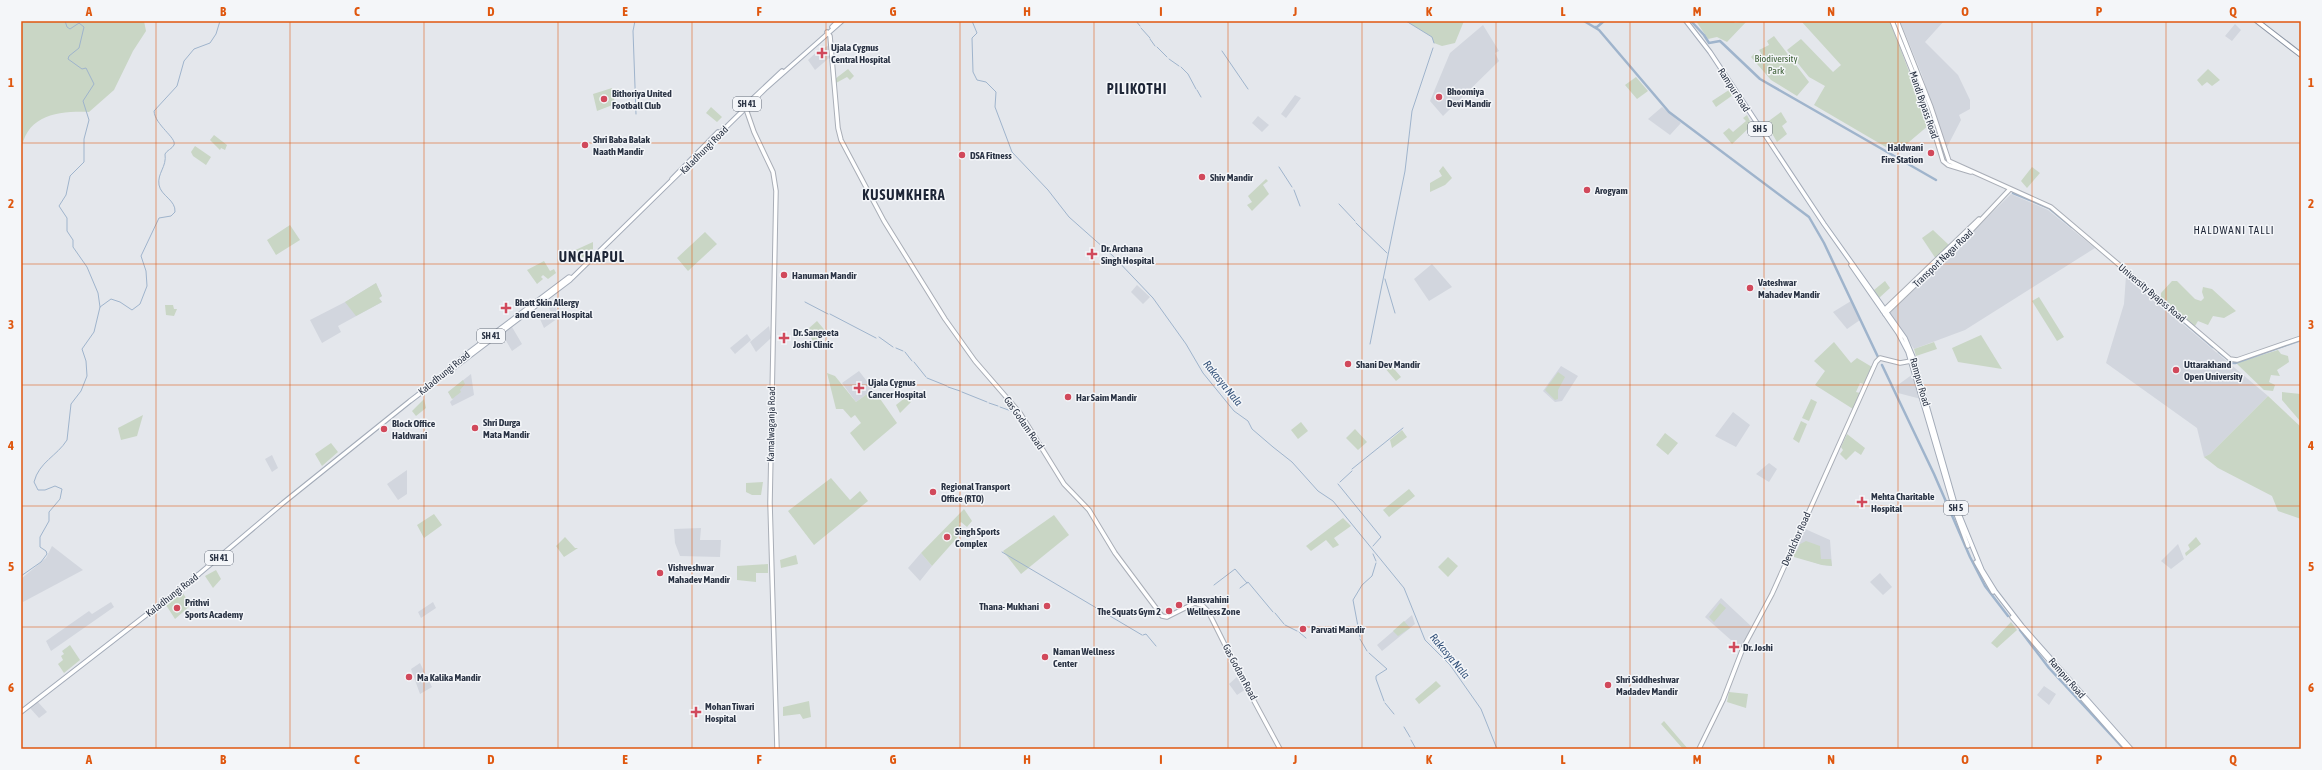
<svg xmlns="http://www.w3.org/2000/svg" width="2322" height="770" viewBox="0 0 2322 770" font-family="'Asap Condensed',sans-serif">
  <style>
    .built { fill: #d2d6de }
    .green { fill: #c9d6c5 }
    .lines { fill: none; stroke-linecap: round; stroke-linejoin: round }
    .stream { stroke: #9fb4cc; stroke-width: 1 }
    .canal { stroke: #9fb4cc; stroke-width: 2.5 }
    .secondary-casing { stroke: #a9aeb7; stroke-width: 5.5 }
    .primary-casing { stroke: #a3abb8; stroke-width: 5.5 }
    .trunk-casing { stroke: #8b94a3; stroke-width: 6 }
    .secondary { stroke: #fff; stroke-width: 3.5 }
    .primary { stroke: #fff; stroke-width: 3.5 }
    .trunk { stroke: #fff; stroke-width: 4 }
    .grid { fill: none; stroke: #df570f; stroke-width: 1; stroke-opacity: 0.55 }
    .poi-dot { fill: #d1495b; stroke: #f4f6f9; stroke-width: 1.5 }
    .labels { text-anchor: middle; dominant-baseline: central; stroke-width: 3; stroke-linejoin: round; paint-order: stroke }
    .shield { fill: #f4f6f9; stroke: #676e7b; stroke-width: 1 }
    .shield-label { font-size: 9px; font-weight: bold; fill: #2b3445 }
    .poi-label { font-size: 10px; font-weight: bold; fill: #2b3445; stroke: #f4f6f9; text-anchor: start }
    .park-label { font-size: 10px; fill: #3f6138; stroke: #f4f6f9 }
    .street-label { font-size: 10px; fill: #2b3445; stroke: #f4f6f9 }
    .neighbourhood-label { font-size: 11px; letter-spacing: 1px; fill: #1d2536; stroke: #f4f6f9 }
    .water-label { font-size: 11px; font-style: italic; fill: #34527a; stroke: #f4f6f9 }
    .district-label { font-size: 14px; font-weight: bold; letter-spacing: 1px; fill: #1d2536; stroke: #f4f6f9 }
    .neatline { fill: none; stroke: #df570f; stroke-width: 1.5 }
    .grid-label { font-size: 13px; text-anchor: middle; font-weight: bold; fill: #df570f }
  </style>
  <rect width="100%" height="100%" fill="#e4e7ec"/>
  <path class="built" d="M1900,21H1944L1925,42L1958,75L1970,100V109L1959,115L1961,120L1946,149L1922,75Z
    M2235,24L2241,30L2232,41L2225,36Z
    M1483,25L1499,51L1495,53L1499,61L1443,116L1430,101L1450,53Z
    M829,45V58L815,70L808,60L822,47L824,48Z
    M1295,95L1301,98L1286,118L1281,114Z
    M1662,107L1681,123L1670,135L1648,119Z
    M1258,116L1269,125L1262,132L1252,123Z
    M2011,194L2048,210L2095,248L1965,330L1914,349L1890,313Z
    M1432,264L1452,287L1429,301L1414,279Z
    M2126,276L2268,396L2210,454L2204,457L2197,428L2106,363L2124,304Z
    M376,283L382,296L379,298L382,302L338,326L341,332L322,343L310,320L347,301Z
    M1137,285L1150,297L1143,304L1131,292Z
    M550,299L561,316L544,328L540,319L551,312L546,302Z
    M1851,301L1860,320L1847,329L1833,312Z
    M769,326L771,338L756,352L750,342Z
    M512,327L522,344L512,351L502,334Z
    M747,334L751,340L735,354L730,348Z
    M1561,366L1578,376L1562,401L1555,402L1543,391Z
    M859,371L876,393L871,398L867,394L856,402L842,383Z
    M471,374L474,395L452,406L450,402L453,399L448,392Z
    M1913,374L1921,399L1898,393L1895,387Z
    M1733,412L1750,425L1736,447L1715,436Z
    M272,455L278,468L272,472L265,459Z
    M1769,463L1777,469L1769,482L1756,474Z
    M407,470V494L398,500L387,484Z
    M701,528L700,540H721L720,557L680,556L675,543L674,529Z
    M1803,528L1830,540L1832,566L1822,565L1791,555Z
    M2178,544L2184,559L2171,569L2161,561Z
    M52,546L83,570L23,602L21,599V579L46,558Z
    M921,553L932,566L920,581L908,568Z
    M1880,573L1892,587L1883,595L1870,582Z
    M1721,598L1752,627L1741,649L1705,617Z
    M111,602L114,607L51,651L46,641L89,611L92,614Z
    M433,602L436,608L421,618L418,612Z
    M1412,615L1415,624L1382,651L1377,645Z
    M420,663L432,687L420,694L411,669Z
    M1238,676L1246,689L1237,695L1229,684Z
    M2044,686L2056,694L2049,705L2037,695Z
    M37,701L47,712L39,718L30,708Z"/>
  <path class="green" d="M21,21H144L146,31L133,51L114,90L89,112C57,111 25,115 21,153C21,162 24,169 21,177Z
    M1406,21H1464L1455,43L1442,46L1434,43L1432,37Z
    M1696,21H1733L1735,23L1747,21L1727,42L1717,37L1708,39Z
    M1801,21H1890L1929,125L1896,153L1814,105L1825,86L1809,77L1787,50L1801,39L1833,72L1841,65Z
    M1774,36L1809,82L1797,96L1771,80L1751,57L1755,53L1758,56L1761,53L1759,50L1769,45L1767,41Z
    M848,69L854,76L850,80L847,77L836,83L835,79Z
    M2208,69L2220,80L2212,86L2207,82L2202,86L2197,80Z
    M1636,77L1648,91L1637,99L1625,85Z
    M612,88L615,104L597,111L593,94Z
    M1729,90L1733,95L1716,107L1712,101Z
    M711,107L722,117L717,122L706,113Z
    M1781,112L1787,122L1782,126L1787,134L1777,142L1766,123Z
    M1747,115L1752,125L1732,144L1723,133L1729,128L1733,132L1746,121L1743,118Z
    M214,135L227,145L225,150L221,148L220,150L210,140Z
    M195,146L211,157L206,165L193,156L191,152Z
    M1443,166L1452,178L1445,185L1430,192V183L1442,176L1439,171Z
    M2032,167L2040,173L2027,188L2021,181Z
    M1266,179L1268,181L1263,185L1269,194L1252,211L1247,205L1252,202L1248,196Z
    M290,225L300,240L276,255L267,240Z
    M1933,230L1950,246L1936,259L1922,238Z
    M705,232L717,244L688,271L677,258Z
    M593,242V249L587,255L575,261L571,252Z
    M544,261L550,271L554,269L556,273L548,279L543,275L541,277L543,279L537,284L527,270Z
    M1885,281L1890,288L1879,298L1874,290Z
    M2172,281H2177L2195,299L2201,301L2204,298L2202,292L2203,287L2212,289L2236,311L2224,318L2213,316L2208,325L2198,321L2195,326H2192L2161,297V293Z
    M376,283L382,296L379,298L382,302L356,316L345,302Z
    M2039,297L2064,337L2057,341L2032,301Z
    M165,305H173L174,309H177L174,316L166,315Z
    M817,321L828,334L813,342L808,329Z
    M1981,335L2002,369L1958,362L1952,348Z
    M1834,342L1851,363L1857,358L1872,367L1864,384L1860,383L1856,392L1860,393L1853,409L1815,385L1825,371L1814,361Z
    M1934,342L1937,349L1916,356L1914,349Z
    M2278,350L2281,354L2288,356L2289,362L2277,370L2280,376L2271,375L2269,382L2275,385L2273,391L2264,390L2236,363Z
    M1389,363L1401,377L1396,381L1384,367Z
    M1558,372L1565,377L1558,390V399L1555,400L1545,390Z
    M827,373L835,376L856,402L867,394L871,398L876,393L897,423L864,451L850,433L861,423L855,415L851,418L843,409H836Z
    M463,380L465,384L460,390L461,392L452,399L448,392Z
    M2282,392L2301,394V422L2282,400Z
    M2268,396L2301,427V519L2278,511L2272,496L2218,468L2204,457L2210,454Z
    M906,397L911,402L900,413L896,405Z
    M424,399L426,408L416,416L412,411Z
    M1811,399L1817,402L1809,421L1802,418Z
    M143,415L137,436L121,440L118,428Z
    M1801,421L1807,424L1799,443L1793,439Z
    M1301,422L1308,431L1298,439L1291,430Z
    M1355,429L1367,442L1358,450L1346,438Z
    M1402,430L1407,437L1392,448L1390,440Z
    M1665,433L1678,443L1668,455L1656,445Z
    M1847,434L1865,448L1861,455L1855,451L1846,460L1840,454L1843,450L1841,447Z
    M331,443L338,452L322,466L315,454Z
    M831,478L850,500L860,491L868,501L814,545L788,511Z
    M763,482L761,495H752L746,492V483Z
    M1409,489L1415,496L1389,517L1383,510Z
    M964,509L972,521L967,527L961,522L959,524L964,530L932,566L921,553Z
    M434,514L442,525L424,538L417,525Z
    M1054,515L1069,535L1021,574L1003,551Z
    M1343,518L1351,526L1334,538L1339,545L1333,548L1326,540L1311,551L1306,546Z
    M565,537L575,548H578L564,557L556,546Z
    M2196,537L2201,544L2186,556L2185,553L2190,549L2188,545Z
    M1806,541L1820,546L1821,559H1831L1832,566L1822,565L1794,557L1793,550L1797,551L1800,544Z
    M796,555L798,564L781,568L780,560Z
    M1448,557L1458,566L1448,577L1438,567Z
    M768,564V573H756V582L737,580V566Z
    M216,570L221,579L213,588L205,576Z
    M182,592L191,605L175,619L166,605Z
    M1720,603L1726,608L1714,622L1709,617Z
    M1404,621L1410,628L1398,636L1393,631Z
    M2011,622L2017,630L1997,648L1991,643Z
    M70,645L80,660L64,673L58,664L63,660L61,656L64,654L62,651Z
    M1436,681L1441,686L1419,704L1415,699Z
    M1729,692L1748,694L1746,708L1727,702Z
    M809,701L811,717L803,719L800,714L783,716V707Z
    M1664,721L1688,749H1683L1661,724Z"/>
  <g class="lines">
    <path class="stream" d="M65,21L67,27L70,29L79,23L84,27L79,48L69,56L68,59L82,69L86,68L94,84L83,101L89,120L84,139V162L70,176L66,195L59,206L67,218V231L73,240V247L87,267L98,293L100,307
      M635,21L633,31L636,114
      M972,21L977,33L972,38L973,72L977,80L986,82L996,92L995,107L1012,152L1048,190L1069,217L1113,256L1153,298L1186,344L1203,373L1234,411L1248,421L1252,429L1273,447L1292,462L1318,491L1333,501L1404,588L1425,640L1450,665L1481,709L1497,749
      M1136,21L1140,26
      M1406,21L1432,37L1434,43
      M1141,28L1150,38
      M1150,39L1155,46
      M1157,47L1167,57
      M1222,51L1248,89
      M1169,59L1179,66
      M1181,67L1188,74L1196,89
      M1197,90L1201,97
      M1279,167L1292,187
      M1294,190L1300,206
      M1339,204L1355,221
      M1356,223L1387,253
      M1385,279L1395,313
      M805,302L828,314
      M830,314L876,338
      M879,337L893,347
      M1370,344L1405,171L1412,111L1433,48
      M896,348L903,351
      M905,352L912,361
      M914,362L926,377
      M927,378L947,386
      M948,387L960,391
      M962,392L987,402
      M989,403L998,406
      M1000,407L1014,412
      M1352,469L1403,428
      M1340,482L1352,471
      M1338,484L1381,537L1373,546
      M1002,552L1142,635
      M1373,554L1376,561
      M21,576L41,562L47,554L46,551L40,547V537L49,521V512L60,499L62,489L55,486L45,490H38L34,482C39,462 57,456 67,440L71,404L81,391L87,376L86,361L82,349L94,332L100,307L111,299L120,302L132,310L140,304L147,286L146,271L141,256L159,218L171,216L175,212C176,200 161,196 159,185C157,173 167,167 165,154C167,150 172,149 174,145C177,138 155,125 154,111L177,86L184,61L194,49L210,43L216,34L220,21
      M1214,585L1235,569L1247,583
      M1240,588L1248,582L1273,612
      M1275,613L1284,624
      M1285,625L1297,631
      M1299,632L1306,638
      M1143,635L1146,634L1156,646
      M1360,637L1353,600L1362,585L1372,576L1376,563
      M1360,639L1367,651
      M1369,653L1387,669L1376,676V679L1384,701
      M1385,703L1394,714
      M1404,727L1410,737
      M1411,740L1416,749"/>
    <path class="canal" d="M1584,21L1599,30L1669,112L1809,217L1824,243L1878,357
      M1691,21L1704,35L1709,43L1720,41L1760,79L1936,180
      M1594,27H1597L1604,21
      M2013,193L2049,208L2072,227
      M2162,303L2213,347
      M2219,352L2233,363
      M2235,363L2301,340
      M1882,365L1934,474L1970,557L1985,586L2008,616
      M2020,630L2049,668L2124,749"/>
    <g class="secondary-casing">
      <path id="secondary" d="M1892,21L1926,105L1943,161L1948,165L1971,172
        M1897,21L1931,107L1949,161L2051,207L2230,359L2237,360L2301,338
        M827,32L830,36L838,128L841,140L884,221L945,319L975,361L1020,413L1064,484L1089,510L1115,553L1162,616L1167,617L1195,603L1202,605L1208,611L1240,675L1280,749
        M745,106L754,132L773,172L776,191L770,503L777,749
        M1883,311L1979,219
        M1885,314L1963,239L2010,189
        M1699,749L1723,700L1743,648L1772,594L1876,362L1880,358L1900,363L1911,361"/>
    </g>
    <g class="primary-casing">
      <path id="primary" d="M1686,21L1710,52L1824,224L1905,338L1913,357L1955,504L1982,570L1995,591L2022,626L2131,749
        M832,27L838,21
        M747,104L782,71
        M672,179L718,132
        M1851,265L1898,333L1908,352L1954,508
        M414,398L468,353L569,277L572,278
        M1956,514L1968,546
        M1976,562L1993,592
        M2012,617L2060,673
        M2067,681L2127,749
        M21,712L199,574L283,503L410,401L570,280L765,89L842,21"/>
    </g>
    <g class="trunk-casing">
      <path id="trunk" d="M2257,21L2301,55"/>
    </g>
    <use href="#secondary" class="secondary"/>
    <use href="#primary" class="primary"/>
    <use href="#trunk" class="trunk"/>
  </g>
  <path class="grid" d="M156,21V749M290,21V749M424,21V749M558,21V749M692,21V749M826,21V749M960,21V749M1094,21V749M1228,21V749M1362,21V749M1496,21V749M1630,21V749M1764,21V749M1898,21V749M2032,21V749M2166,21V749M21,143H2301M21,264H2301M21,385H2301M21,506H2301M21,627H2301"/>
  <g class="poi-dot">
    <path d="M820 47h4v4h4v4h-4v4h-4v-4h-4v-4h4z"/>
    <circle cx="1439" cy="97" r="4"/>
    <circle cx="604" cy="99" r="4"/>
    <circle cx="585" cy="145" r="4"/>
    <circle cx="1931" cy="153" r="4"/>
    <circle cx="962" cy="155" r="4"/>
    <circle cx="1202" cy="177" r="4"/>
    <circle cx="1587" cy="190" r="4"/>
    <path d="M1090 248h4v4h4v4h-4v4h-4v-4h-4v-4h4z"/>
    <circle cx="784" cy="275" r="4"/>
    <circle cx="1750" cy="288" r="4"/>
    <path d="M504 302h4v4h4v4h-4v4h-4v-4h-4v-4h4z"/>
    <path d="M782 332h4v4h4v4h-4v4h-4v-4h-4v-4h4z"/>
    <circle cx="1348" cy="364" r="4"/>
    <circle cx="2176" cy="370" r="4"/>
    <path d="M857 382h4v4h4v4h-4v4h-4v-4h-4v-4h4z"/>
    <circle cx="1068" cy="397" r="4"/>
    <circle cx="475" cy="428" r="4"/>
    <circle cx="384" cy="429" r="4"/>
    <circle cx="933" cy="492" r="4"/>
    <path d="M1860 496h4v4h4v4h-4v4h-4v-4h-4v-4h4z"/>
    <circle cx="947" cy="537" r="4"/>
    <circle cx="660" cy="573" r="4"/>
    <circle cx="1179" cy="605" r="4"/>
    <circle cx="1047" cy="606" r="4"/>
    <circle cx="177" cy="608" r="4"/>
    <circle cx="1169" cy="611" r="4"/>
    <circle cx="1303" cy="629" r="4"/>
    <path d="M1732 641h4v4h4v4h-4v4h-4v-4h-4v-4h4z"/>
    <circle cx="1045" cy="657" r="4"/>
    <circle cx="409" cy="677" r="4"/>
    <circle cx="1608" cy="685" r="4"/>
    <path d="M694 706h4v4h4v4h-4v4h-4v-4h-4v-4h4z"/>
  </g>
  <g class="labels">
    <g class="shield">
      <rect x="733" y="97" width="28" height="14" rx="3"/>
      <rect x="1748" y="122" width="24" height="14" rx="3"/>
      <rect x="477" y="329" width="28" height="14" rx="3"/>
      <rect x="1944" y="501" width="24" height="14" rx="3"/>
      <rect x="205" y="551" width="28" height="14" rx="3"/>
    </g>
    <g class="shield-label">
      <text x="747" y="104">SH 41</text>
      <text x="1760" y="129">SH 5</text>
      <text x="491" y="336">SH 41</text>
      <text x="1956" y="508">SH 5</text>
      <text x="219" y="558">SH 41</text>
    </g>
    <g class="poi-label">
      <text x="831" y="47">Ujala Cygnus<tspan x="831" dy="12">Central Hospital</tspan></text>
      <text x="1447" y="91">Bhoomiya<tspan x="1447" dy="12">Devi Mandir</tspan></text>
      <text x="612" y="93">Bithoriya United<tspan x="612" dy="12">Football Club</tspan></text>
      <text x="593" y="139">Shri Baba Balak<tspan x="593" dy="12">Naath Mandir</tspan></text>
      <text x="1923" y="147" text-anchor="end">Haldwani<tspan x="1923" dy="12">Fire Station</tspan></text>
      <text x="970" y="155">DSA Fitness</text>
      <text x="1210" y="177">Shiv Mandir</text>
      <text x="1595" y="190">Arogyam</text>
      <text x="1101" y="248">Dr. Archana<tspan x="1101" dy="12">Singh Hospital</tspan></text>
      <text x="792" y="275">Hanuman Mandir</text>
      <text x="1758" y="282">Vateshwar<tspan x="1758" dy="12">Mahadev Mandir</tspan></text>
      <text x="515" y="302">Bhatt Skin Allergy<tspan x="515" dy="12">and General Hospital</tspan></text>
      <text x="793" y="332">Dr. Sangeeta<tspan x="793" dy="12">Joshi Clinic</tspan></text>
      <text x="1356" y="364">Shani Dev Mandir</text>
      <text x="2184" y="364">Uttarakhand<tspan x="2184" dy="12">Open University</tspan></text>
      <text x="868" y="382">Ujala Cygnus<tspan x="868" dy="12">Cancer Hospital</tspan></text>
      <text x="1076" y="397">Har Saim Mandir</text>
      <text x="483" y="422">Shri Durga<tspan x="483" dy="12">Mata Mandir</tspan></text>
      <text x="392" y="423">Block Office<tspan x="392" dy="12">Haldwani</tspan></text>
      <text x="941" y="486">Regional Transport<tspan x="941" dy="12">Office (RTO)</tspan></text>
      <text x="1871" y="496">Mehta Charitable<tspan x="1871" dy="12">Hospital</tspan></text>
      <text x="955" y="531">Singh Sports<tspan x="955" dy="12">Complex</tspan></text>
      <text x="668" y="567">Vishveshwar<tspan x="668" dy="12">Mahadev Mandir</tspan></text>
      <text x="1187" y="599">Hansvahini<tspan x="1187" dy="12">Wellness Zone</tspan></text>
      <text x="185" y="602">Prithvi<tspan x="185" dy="12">Sports Academy</tspan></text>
      <text x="1039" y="606" text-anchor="end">Thana- Mukhani</text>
      <text x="1161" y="611" text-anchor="end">The Squats Gym 2</text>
      <text x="1311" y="629">Parvati Mandir</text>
      <text x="1743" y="647">Dr. Joshi</text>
      <text x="1053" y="651">Naman Wellness<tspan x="1053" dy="12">Center</tspan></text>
      <text x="417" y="677">Ma Kalika Mandir</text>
      <text x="1616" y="679">Shri Siddheshwar<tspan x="1616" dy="12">Madadev Mandir</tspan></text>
      <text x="705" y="706">Mohan Tiwari<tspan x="705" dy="12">Hospital</tspan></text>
    </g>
    <g class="park-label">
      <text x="1776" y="58">Biodiversity<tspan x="1776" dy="12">Park</tspan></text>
    </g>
    <g class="street-label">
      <text transform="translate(1734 90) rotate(57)">Rampur Road</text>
      <text transform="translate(1924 105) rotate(71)">Mandi Bypass Road</text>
      <text transform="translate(704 150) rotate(-45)">Kaladhungi Road</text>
      <text transform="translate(1943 258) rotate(-44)">Transport Nagar Road</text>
      <text transform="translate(2152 293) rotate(40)">University Byapss Road</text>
      <text transform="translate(444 373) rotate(-39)">Kaladhungi Road</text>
      <text transform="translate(1920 382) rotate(74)">Rampur Road</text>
      <text transform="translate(1024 423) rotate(55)">Gas Godam Road</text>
      <text transform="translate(771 424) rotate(-89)">Kamalwaganja Road</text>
      <text transform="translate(1796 539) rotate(-66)">Devalchor Road</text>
      <text transform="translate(172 595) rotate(-38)">Kaladhungi Road</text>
      <text transform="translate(1240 672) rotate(62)">Gas Godam Road</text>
      <text transform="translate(2067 678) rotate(49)">Rampur Road</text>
    </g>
    <g class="neighbourhood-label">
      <text x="2234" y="230">HALDWANI TALLI</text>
    </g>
    <g class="water-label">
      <text transform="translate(1223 383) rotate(51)">Rakasya Nala</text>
      <text transform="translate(1450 656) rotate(50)">Rakasya Nala</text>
    </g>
    <g class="district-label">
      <text x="1137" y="89">PILIKOTHI</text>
      <text x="904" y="195">KUSUMKHERA</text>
      <text x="592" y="257">UNCHAPUL</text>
    </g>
  </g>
  <rect width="2322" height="770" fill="none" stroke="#f4f6f9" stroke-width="44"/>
  <rect x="22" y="22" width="2278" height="726" class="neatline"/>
  <g class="grid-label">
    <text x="89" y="16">A</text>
    <text x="223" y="16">B</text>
    <text x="357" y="16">C</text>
    <text x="491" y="16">D</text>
    <text x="625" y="16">E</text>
    <text x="759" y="16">F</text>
    <text x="893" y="16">G</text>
    <text x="1027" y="16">H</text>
    <text x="1161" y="16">I</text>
    <text x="1295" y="16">J</text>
    <text x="1429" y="16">K</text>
    <text x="1563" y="16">L</text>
    <text x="1697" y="16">M</text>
    <text x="1831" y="16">N</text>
    <text x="1965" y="16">O</text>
    <text x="2099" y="16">P</text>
    <text x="2233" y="16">Q</text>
    <text x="11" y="87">1</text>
    <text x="2311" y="87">1</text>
    <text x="11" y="208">2</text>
    <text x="2311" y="208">2</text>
    <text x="11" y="329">3</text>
    <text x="2311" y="329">3</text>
    <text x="11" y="450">4</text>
    <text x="2311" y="450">4</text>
    <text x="11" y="571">5</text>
    <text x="2311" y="571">5</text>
    <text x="11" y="692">6</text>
    <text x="2311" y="692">6</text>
    <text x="89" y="764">A</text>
    <text x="223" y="764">B</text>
    <text x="357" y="764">C</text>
    <text x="491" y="764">D</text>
    <text x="625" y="764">E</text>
    <text x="759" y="764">F</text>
    <text x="893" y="764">G</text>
    <text x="1027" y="764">H</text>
    <text x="1161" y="764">I</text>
    <text x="1295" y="764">J</text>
    <text x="1429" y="764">K</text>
    <text x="1563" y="764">L</text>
    <text x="1697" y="764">M</text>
    <text x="1831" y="764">N</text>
    <text x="1965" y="764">O</text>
    <text x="2099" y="764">P</text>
    <text x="2233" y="764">Q</text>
  </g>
</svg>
